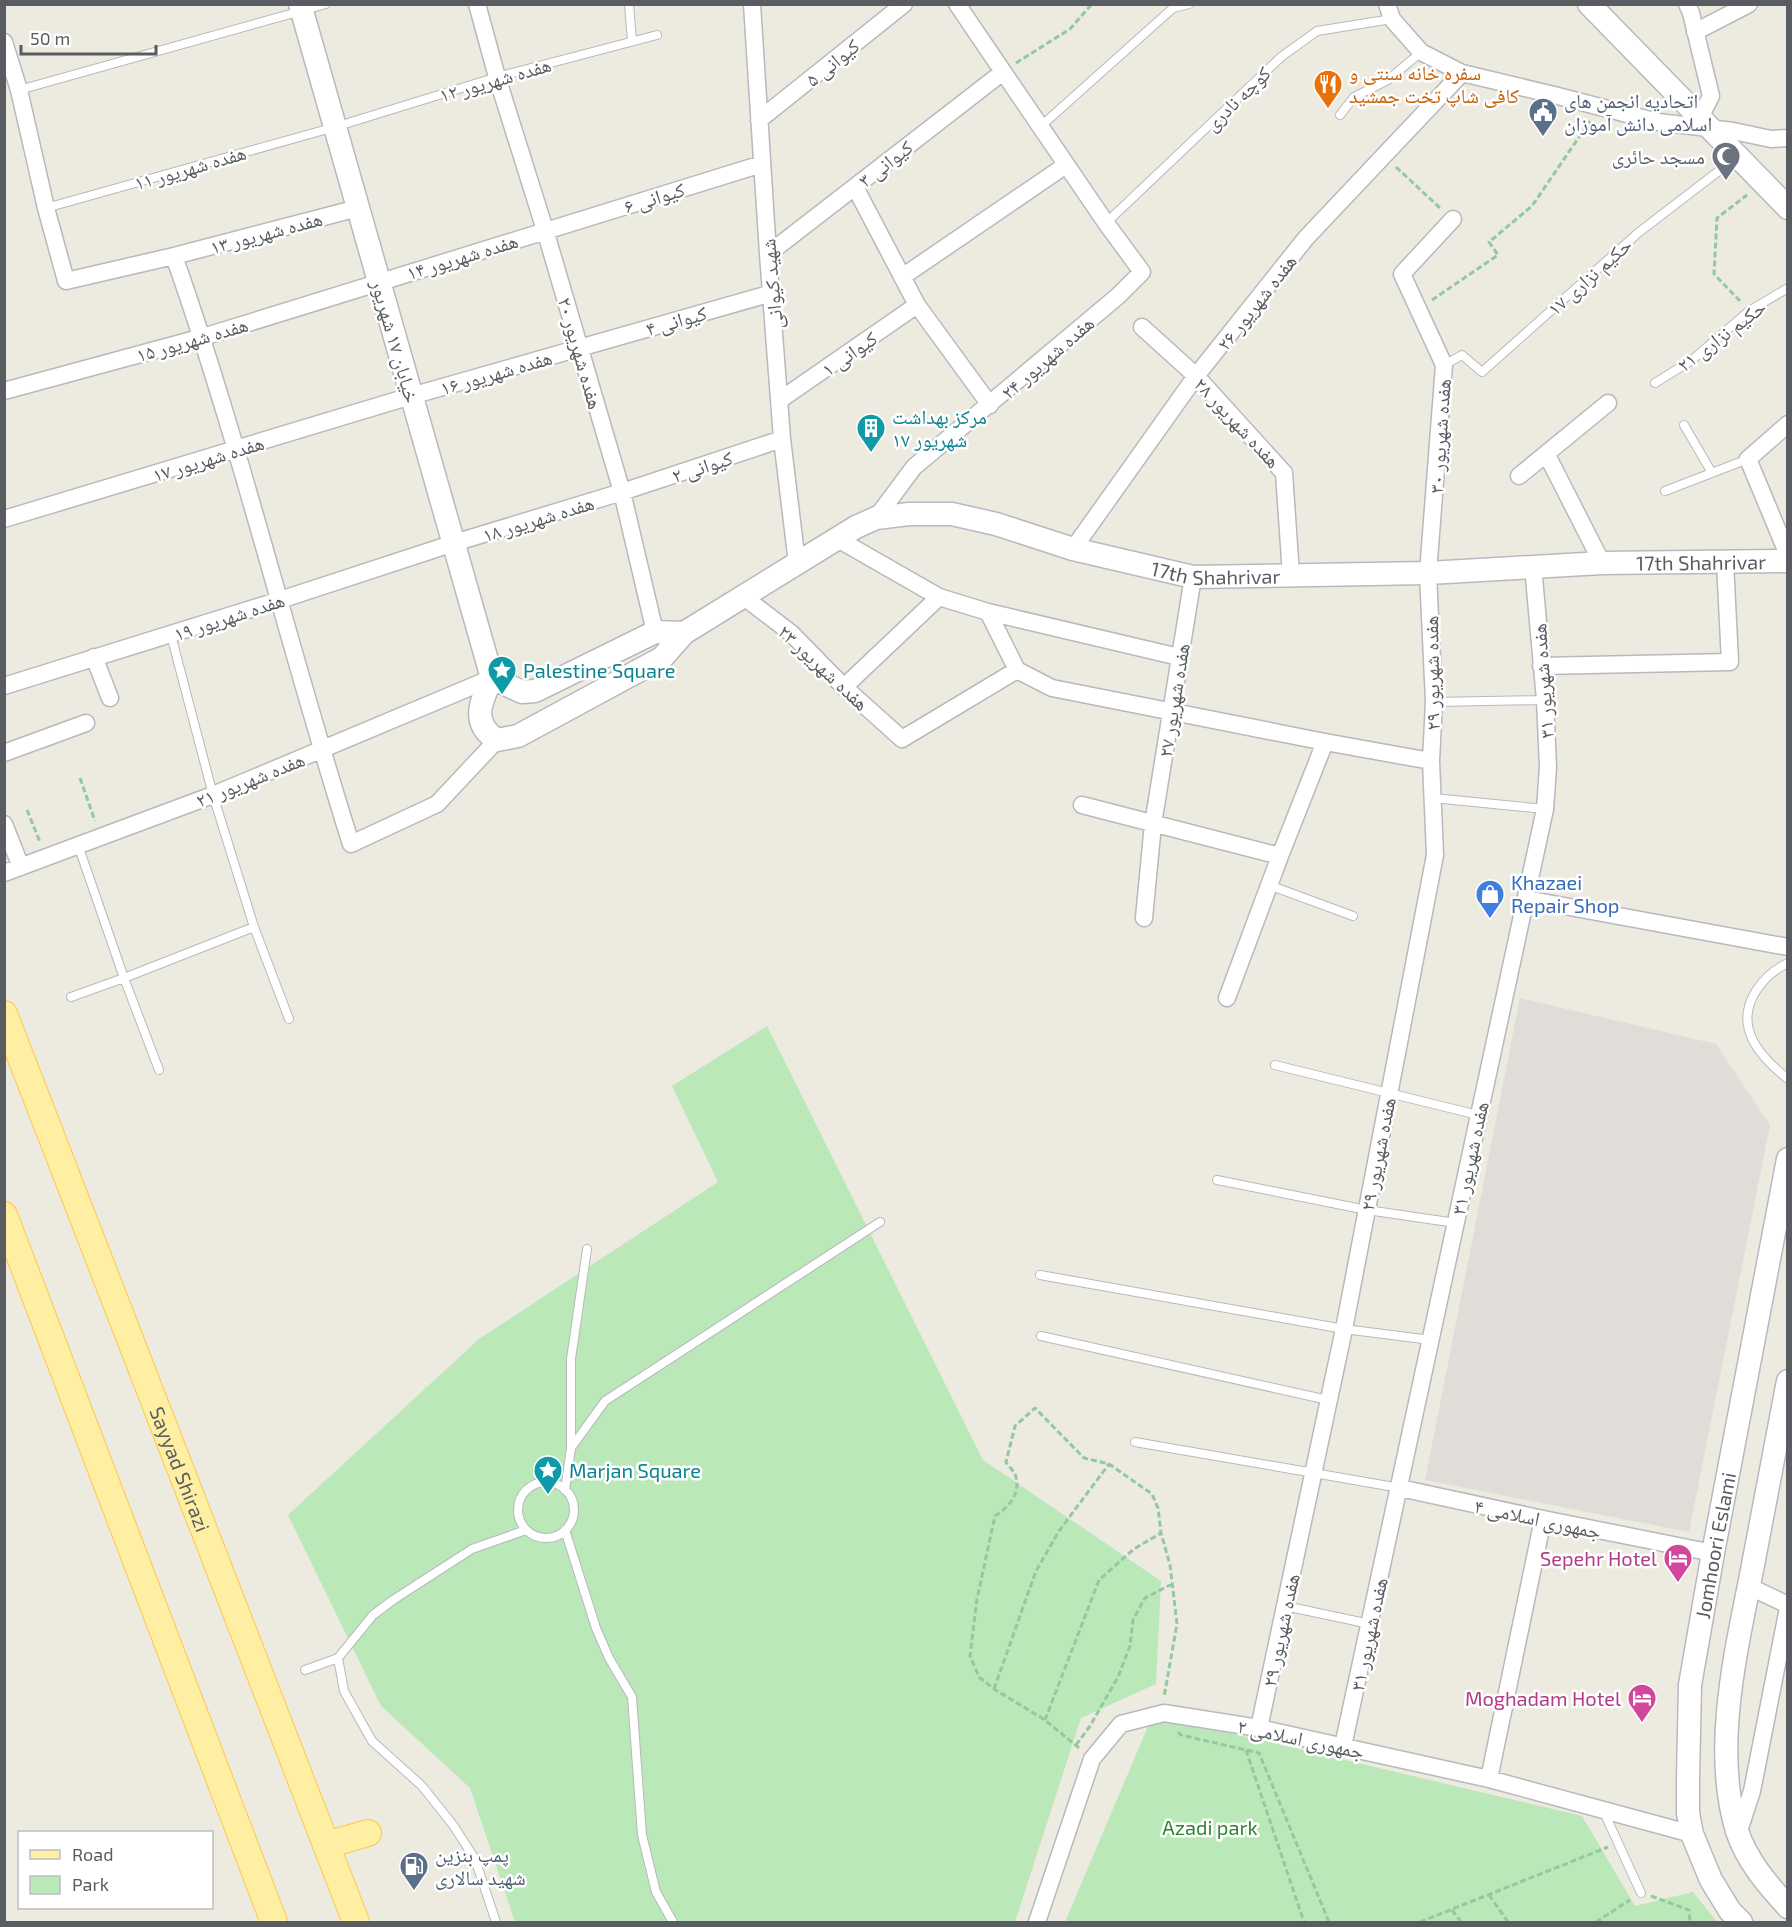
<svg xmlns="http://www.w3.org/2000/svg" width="1792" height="1927" viewBox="0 0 1792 1927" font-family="'Exo 2','Noto Naskh Arabic',sans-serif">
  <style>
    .industrial { fill: #e0ddd8 }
    .green { fill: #bae8b9 }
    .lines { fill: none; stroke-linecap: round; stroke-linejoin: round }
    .lane-casing { stroke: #b6b9be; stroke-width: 10 }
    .street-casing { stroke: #b6b9be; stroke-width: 19 }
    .secondary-casing { stroke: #b6bac0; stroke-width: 25 }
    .primary-casing { stroke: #fdc849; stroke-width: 28 }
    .path { stroke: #92c9a1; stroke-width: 3; stroke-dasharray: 6 3; stroke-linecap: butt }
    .lane { stroke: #fff; stroke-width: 8 }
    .street { stroke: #fff; stroke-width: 16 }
    .secondary { stroke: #fff; stroke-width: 22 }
    .primary { stroke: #ffefa3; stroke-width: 26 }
    .labels { text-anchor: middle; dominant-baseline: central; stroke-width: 5; stroke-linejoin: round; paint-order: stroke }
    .street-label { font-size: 20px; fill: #595d62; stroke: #fff }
    .food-label { font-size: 20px; fill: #c56008; stroke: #fff; text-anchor: start }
    .service-label { font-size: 20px; fill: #4e5e75; stroke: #fff; text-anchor: start }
    .worship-label { font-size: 20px; fill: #5b616d; stroke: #fff; text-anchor: end }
    .culture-label { font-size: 20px; fill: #0d838f; stroke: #fff; text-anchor: start }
    .shop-label { font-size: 20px; fill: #366cbe; stroke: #fff; text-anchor: start }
    .hotel-label { font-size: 20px; fill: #b23c85; stroke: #fff; text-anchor: end }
    .park-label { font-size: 20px; fill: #2e8530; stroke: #fff }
  </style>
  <rect width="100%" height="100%" fill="#edeae0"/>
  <path class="industrial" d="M1520,998L1716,1044L1770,1125L1689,1532L1425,1480Z"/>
  <path class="green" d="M767,1026L983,1460L1161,1581L1156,1684L1081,1718L1015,1922H515L470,1788L381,1706L288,1515L479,1339L718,1182L672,1086Z
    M1163,1717L1582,1816L1635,1906L1693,1892L1717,1922H1065L1149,1724Z"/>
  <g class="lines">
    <g class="lane-casing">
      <path id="lane" d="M629,4L632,41
        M19,90L326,4
        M1340,115L1354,97L1388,80L1421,52
        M1040,127L1173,8L1189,4
        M46,208L335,127L497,77L657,35
        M1106,223L1281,57L1317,31L1392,19
        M1444,365L1462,355L1482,372L1638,233L1737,157
        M1655,383L1692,360L1749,311L1788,288
        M1684,425L1712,473
        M1665,491L1748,459
        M171,635L213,795L254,927L289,1019
        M1434,702L1545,700
        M1433,798L1545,809
        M78,845L124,978L159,1070
        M1269,885L1353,916
        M1788,963C1775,969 1763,980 1756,991C1733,1027 1760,1057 1788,1079
        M71,997L124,978L254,927
        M1275,1065L1478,1115
        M1217,1180L1367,1210L1456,1223
        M1040,1275L1344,1329L1431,1340
        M1041,1336L1328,1400
        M1135,1442L1400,1488
        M571,1448L605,1401L880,1222
        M518 1510a28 28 0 1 1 56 0a28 28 0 1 1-56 0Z
        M565,1490L571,1448V1359L587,1249
        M565,1530L596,1628L609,1658L632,1697L642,1835L656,1892L673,1922
        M1285,1606L1370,1624
        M305,1670L338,1658
        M1603,1810L1641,1893
        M496,1922L475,1859L453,1825L422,1786L372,1741L344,1691L338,1658L373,1615L393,1600L472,1549L526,1530"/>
    </g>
    <g class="street-casing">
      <path id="street" d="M477,4L497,77L545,230L622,492L655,632
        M752,4L768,254L782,439L797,563
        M1387,4L1392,19L1421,52L1462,73L1558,96L1658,122L1733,131L1771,139L1788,138
        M1687,4L1691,13L1711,96L1700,118
        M1695,32L1749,4
        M4,42L19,90L46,208L66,281L174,256L358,208
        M759,120L904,4
        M855,187L917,305L990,405
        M768,254L1003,72
        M174,256C242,449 289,649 351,844L437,804L497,740
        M902,277L1066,165
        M1142,327L1196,376L1284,473L1291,575
        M4,391L203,337L762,164
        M780,400L917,305
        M1788,424L1748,459L1788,555
        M1547,455L1602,563
        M1519,476L1608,403
        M876,518L914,467L1118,296L1142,272L1106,223L957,4
        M4,519L411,396L772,293
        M836,538L939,597L988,612L1179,657
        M1073,549L1196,376L1306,238L1462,73
        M744,597L791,633L844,687L902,739L1017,670
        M988,612L1017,670L1052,688L1325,742L1431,761
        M94,657L110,698
        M1541,666L1730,662L1725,562
        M4,686L280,600L454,543L622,492L782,439
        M844,687L939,597
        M4,753L86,723
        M1082,805L1280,856
        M4,824L21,867
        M4,873L213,795L492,678
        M1526,899L1788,947
        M1144,918L1153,824L1193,577
        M1227,998L1280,856L1325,742
        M1400,1488L1543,1519L1713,1553
        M1748,1586L1788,1605
        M1259,1728L1344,1329L1435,855L1431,761L1434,702L1428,573L1444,365L1402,274L1453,219
        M1343,1746L1545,809L1548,767L1545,700L1533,566
        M1489,1779L1543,1519
        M1738,1834L1752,1791L1788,1608
        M1037,1922L1092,1759L1121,1724L1164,1713L1259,1728L1489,1779L1692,1834"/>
    </g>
    <g class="secondary-casing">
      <g id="secondary">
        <path d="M300,4L492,678"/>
        <path d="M1589,4L1788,208"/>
        <path d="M655,632L684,633L662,658L518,736L497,740C470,723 481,701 492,678L522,692L535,691Z"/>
        <path id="s1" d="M684,633L856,527L876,518L909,514H952L996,524L1073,549L1193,577L1428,573L1602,563L1788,561"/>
        <path d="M1788,1381C1776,1444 1764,1507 1752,1570C1736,1652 1712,1749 1737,1831C1747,1861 1767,1884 1788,1907"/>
        <path id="s2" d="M1741,1922L1730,1911L1711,1880L1692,1834L1688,1813V1778L1690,1685L1713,1553L1788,1159"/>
      </g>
    </g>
    <g class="primary-casing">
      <g id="primary">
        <path id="s3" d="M4,1014L356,1922"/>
        <path d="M4,1215L274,1922"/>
        <path d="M326,1845L368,1833"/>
      </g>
    </g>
    <path class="path" d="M1016,63L1070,29L1092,4
      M1396,167L1440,208
      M1432,300L1498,255L1489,242L1532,206L1590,121
      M1740,301L1714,274L1717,218L1747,195
      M80,778L95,821
      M27,810L40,842
      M994,1689L1036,1571L1059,1531L1109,1464
      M1045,1720L1099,1580L1134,1549L1161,1533
      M1178,1732L1181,1735L1259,1753L1329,1922
      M1076,1745L1090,1726L1118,1677L1130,1646L1133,1620L1145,1598L1172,1584
      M1079,1748L1045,1720L994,1689L979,1677L970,1656L977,1599L995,1516C1009,1507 1022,1493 1015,1474C1013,1470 1008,1466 1006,1462L1015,1426L1035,1408L1084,1458L1109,1464L1152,1494L1158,1508L1161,1533L1170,1565L1177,1624L1164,1697
      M1246,1750L1304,1922
      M1489,1895L1508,1922
      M1651,1896L1689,1910L1690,1922
      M1452,1910L1461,1922
      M1420,1922L1608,1847
      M1596,1922L1630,1900"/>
    <use href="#lane" class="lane"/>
    <use href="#street" class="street"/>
    <use href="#secondary" class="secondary"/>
    <use href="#primary" class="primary"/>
  </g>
  <defs>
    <g id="restaurant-pin" transform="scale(1.5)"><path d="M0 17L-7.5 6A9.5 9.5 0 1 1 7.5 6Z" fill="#e8710a" stroke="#fff"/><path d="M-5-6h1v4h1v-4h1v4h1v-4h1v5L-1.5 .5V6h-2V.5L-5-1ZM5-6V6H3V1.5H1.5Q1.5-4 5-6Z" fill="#fff"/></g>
    <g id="civic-pin" transform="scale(1.5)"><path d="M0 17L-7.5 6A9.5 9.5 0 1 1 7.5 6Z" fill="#5c6f8a" stroke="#fff"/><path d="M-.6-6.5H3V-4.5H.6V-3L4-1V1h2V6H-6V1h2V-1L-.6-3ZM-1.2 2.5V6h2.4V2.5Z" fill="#fff"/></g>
    <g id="mosque-pin" transform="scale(1.5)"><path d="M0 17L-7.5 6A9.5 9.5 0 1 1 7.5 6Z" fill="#6b7280" stroke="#fff"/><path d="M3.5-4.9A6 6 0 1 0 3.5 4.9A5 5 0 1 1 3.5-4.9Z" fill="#fff"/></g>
    <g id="building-pin" transform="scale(1.5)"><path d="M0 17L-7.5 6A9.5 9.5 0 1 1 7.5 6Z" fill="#0f9aa8" stroke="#fff"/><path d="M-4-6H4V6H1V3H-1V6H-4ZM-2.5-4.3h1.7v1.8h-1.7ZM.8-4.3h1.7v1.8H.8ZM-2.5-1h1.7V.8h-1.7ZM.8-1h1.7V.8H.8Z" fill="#fff"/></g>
    <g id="sight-pin" transform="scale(1.5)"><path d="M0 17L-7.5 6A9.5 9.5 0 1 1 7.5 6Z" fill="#0f9aa8" stroke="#fff"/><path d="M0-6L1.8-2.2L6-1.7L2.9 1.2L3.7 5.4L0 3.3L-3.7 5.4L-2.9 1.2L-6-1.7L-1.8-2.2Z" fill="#fff"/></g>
    <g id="shop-pin" transform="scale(1.5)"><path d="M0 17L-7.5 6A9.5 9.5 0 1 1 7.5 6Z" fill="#3f7fe0" stroke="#fff"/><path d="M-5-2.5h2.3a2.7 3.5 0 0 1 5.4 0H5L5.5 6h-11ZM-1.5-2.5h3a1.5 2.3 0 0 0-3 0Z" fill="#fff"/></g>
    <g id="hotel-pin" transform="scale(1.5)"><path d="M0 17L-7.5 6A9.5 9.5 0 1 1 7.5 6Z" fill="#d1479c" stroke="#fff"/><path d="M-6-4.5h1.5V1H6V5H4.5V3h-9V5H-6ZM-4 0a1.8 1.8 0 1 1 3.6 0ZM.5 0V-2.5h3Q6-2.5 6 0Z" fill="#fff"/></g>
    <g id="fuel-pin" transform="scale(1.5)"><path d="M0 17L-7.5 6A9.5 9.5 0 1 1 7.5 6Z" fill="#5c6f8a" stroke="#fff"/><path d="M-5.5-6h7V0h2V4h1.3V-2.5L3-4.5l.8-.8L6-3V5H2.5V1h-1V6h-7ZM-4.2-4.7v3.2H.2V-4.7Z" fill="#fff"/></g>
  </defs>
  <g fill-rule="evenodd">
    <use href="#restaurant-pin" x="1328" y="84"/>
    <use href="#civic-pin" x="1543" y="112"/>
    <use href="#mosque-pin" x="1726" y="156"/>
    <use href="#building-pin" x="871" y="428"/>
    <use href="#sight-pin" x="502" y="670"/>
    <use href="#shop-pin" x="1490" y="894"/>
    <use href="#sight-pin" x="548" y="1470"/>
    <use href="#hotel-pin" x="1678" y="1558"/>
    <use href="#hotel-pin" x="1642" y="1698"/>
    <use href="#fuel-pin" x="414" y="1866"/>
  </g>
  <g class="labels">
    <g class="street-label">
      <text transform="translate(832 62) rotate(-39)">کیوانی ۵</text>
      <text transform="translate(495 79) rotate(-16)">هفده شهریور ۱۲</text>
      <text transform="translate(1237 98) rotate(-44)">کوچه نادری</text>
      <text transform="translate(885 163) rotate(-38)">کیوانی ۳</text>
      <text transform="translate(190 167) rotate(-16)">هفده شهریور ۱۱</text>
      <text transform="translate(654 197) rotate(-17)">کیوانی ۶</text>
      <text transform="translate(266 232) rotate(-15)">هفده شهریور ۱۳</text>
      <text transform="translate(462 256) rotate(-17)">هفده شهریور ۱۴</text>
      <text transform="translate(1589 276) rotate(-42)">حکیم نزاری ۱۷</text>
      <text transform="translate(771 284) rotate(-95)">شهید کیوانی</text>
      <text transform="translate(1256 302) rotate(-52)">هفده شهریور ۲۶</text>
      <text transform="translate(676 320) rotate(-16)">کیوانی ۴</text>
      <text transform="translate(1721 335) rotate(-37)">حکیم نزاری ۲۱</text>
      <text transform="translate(192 339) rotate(-16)">هفده شهریور ۱۵</text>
      <text transform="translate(396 341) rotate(74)">خیابان ۱۷ شهریور</text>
      <text transform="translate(581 353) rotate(74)">هفده شهریور ۲۰</text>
      <text transform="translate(849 353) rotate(-35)">کیوانی ۱</text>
      <text transform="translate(1047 357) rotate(-41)">هفده شهریور ۲۴</text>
      <text transform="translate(496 372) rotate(-16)">هفده شهریور ۱۶</text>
      <text transform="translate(1238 422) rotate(47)">هفده شهریور ۲۸</text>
      <text transform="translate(1439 436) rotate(-86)">هفده شهریور ۳۰</text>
      <text transform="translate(208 458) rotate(-17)">هفده شهریور ۱۷</text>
      <text transform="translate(702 466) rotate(-18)">کیوانی ۲</text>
      <text transform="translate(538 518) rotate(-17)">هفده شهریور ۱۸</text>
      <text stroke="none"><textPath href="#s1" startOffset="1058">17th Shahrivar</textPath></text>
      <text stroke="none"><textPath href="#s1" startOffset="572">17th Shahrivar</textPath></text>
      <text transform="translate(229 616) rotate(-18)">هفده شهریور ۱۹</text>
      <text transform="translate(824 667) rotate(43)">هفده شهریور ۲۳</text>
      <text transform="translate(1431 673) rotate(-91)">هفده شهریور ۲۹</text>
      <text transform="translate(1542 681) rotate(-94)">هفده شهریور ۳۱</text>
      <text transform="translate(1173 700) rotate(-81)">هفده شهریور ۲۷</text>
      <text transform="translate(250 779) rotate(-22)">هفده شهریور ۲۱</text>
      <text transform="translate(1377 1154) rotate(-79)">هفده شهریور ۲۹</text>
      <text transform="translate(1469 1158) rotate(-78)">هفده شهریور ۳۱</text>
      <text stroke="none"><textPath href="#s3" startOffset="488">Sayyad Shirazi</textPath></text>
      <text transform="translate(1538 1518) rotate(12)">جمهوری اسلامی ۴</text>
      <text stroke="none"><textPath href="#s2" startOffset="393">Jomhoori Eslami</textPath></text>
      <text transform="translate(1280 1630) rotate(-78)">هفده شهریور ۲۹</text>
      <text transform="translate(1368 1634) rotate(-78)">هفده شهریور ۳۱</text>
      <text transform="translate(1301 1738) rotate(12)">جمهوری اسلامی ۲</text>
    </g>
    <g class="food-label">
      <text x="1349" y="72">سفره خانه سنتی و<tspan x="1349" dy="23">کافی شاپ تخت جمشید</tspan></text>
    </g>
    <g class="service-label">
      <text x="1564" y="100">اتحادیه انجمن های<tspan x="1564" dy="23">اسلامی دانش آموزان</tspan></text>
      <text x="435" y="1854">پمپ بنزین<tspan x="435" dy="23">شهید سالاری</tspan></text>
    </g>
    <g class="worship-label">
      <text x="1705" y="156">مسجد حائری</text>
    </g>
    <g class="culture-label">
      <text x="892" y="416">مرکز بهداشت<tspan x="892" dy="23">۱۷ شهریور</tspan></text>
      <text x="523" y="670">Palestine Square</text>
      <text x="569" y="1470">Marjan Square</text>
    </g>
    <g class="shop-label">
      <text x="1511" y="882">Khazaei<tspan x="1511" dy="23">Repair Shop</tspan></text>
    </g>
    <g class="hotel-label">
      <text x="1657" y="1558">Sepehr Hotel</text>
      <text x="1621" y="1698">Moghadam Hotel</text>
    </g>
    <g class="park-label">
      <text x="1210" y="1827">Azadi park</text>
    </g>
  </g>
  <rect width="1792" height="1927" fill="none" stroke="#595d62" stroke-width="12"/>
  <rect x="18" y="1831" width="195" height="78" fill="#ffffff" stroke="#bdbec0" stroke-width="1.5"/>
  <rect x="30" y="1850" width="30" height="9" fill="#ffefa3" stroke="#bdbec0" stroke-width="1.5"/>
  <text x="72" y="1861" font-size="18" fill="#595d62">Road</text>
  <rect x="30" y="1876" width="30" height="18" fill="#bae8b9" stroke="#bdbec0" stroke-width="1.5"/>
  <text x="72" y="1891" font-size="18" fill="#595d62">Park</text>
  <path d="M21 45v9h135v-9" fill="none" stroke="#595d62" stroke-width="3"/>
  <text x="30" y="45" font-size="18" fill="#595d62" stroke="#ffffff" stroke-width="4.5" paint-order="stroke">50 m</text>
</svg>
